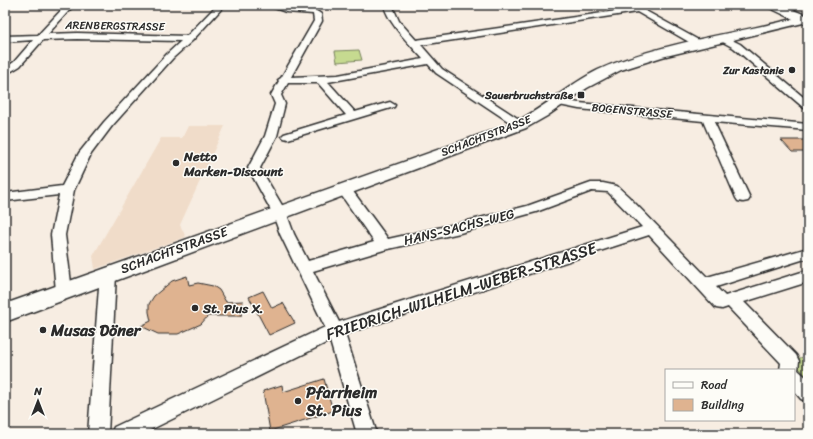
<svg xmlns="http://www.w3.org/2000/svg" width="813" height="439" viewBox="0 0 813 439" font-family="Sriracha,sans-serif">
  <style>
    .built { fill: #f0dcc9 }
    .green { fill: #c6da90; stroke: #78825e }
    .building { fill: #dfb390; stroke: #2b2b2b }
    .lines { fill: none; stroke-linecap: round; stroke-linejoin: round }
    .street-casing { stroke: #2b2b2b; stroke-width: 3 }
    .secondary-casing { stroke: #2b2b2b; stroke-width: 3 }
    .street { fill: #fdfcf7; fill-rule: evenodd }
    .secondary { fill: #fdfcf7; fill-rule: evenodd }
    .poi-dot { fill: #2b2b2b; stroke: #fdfcf7; stroke-width: 1.5 }
    .labels { text-anchor: middle; dominant-baseline: central; stroke-width: 3; stroke-linejoin: round; paint-order: stroke }
    .far-street-label { font-size: 11px; fill: #2b2b2b; stroke: #fdfcf7 }
    .far-poi-label { font-size: 11px; font-weight: bold; fill: #2b2b2b; stroke: #fdfcf7; text-anchor: end }
    .poi-label { font-size: 13px; font-weight: bold; fill: #2b2b2b; stroke: #fdfcf7; text-anchor: start }
    .street-label { font-size: 13px; fill: #2b2b2b; stroke: #fdfcf7 }
    .near-street-label { font-size: 16px; fill: #2b2b2b; stroke: #fdfcf7 }
    .near-poi-label { font-size: 16px; font-weight: bold; fill: #2b2b2b; stroke: #fdfcf7; text-anchor: start }
  </style>
  <rect width="100%" height="100%" fill="#f7ede2"/>
  <filter id="ink" filterUnits="userSpaceOnUse"><feTurbulence type="fractalNoise" baseFrequency=".025" numOctaves="2"/><feDisplacementMap in="SourceGraphic" scale="8" xChannelSelector="R" yChannelSelector="G"/><feConvolveMatrix kernelMatrix="1 2 1 2 8 2 1 2 1" color-interpolation-filters="sRGB"/></filter>
  <g filter="url(#ink)">
    <path class="built" d="M188,126H225L180,225L186,237L95,269L93,256L161,138H182Z"/>
    <path class="green" d="M359,50L362,60L337,62L335,51Z
      M808,356V378L792,360Z"/>
    <path class="building" d="M781,140H808V152H792Z
      M187,276L189,285L198,283L213,286L219,290L226,302L243,301L241,316H208L201,324L178,334H158L141,326L151,321L149,312V304L154,296L172,281Z
      M263,291L272,308L283,303L295,323L269,335L249,297Z
      M324,379L333,411L270,431L263,391L282,385L283,392Z"/>
    <g class="lines">
      <g class="street-casing">
        <path id="street" d="M66,5H74L48,34L77,33L187,36L217,5H225L192,41L173,58L112,126L91,154L74,190L65,235L72,291L70,295L64,297L58,295L56,291L51,235L59,195L5,201V193L62,186L79,153L104,122L167,54L181,41L77,39L43,40L20,66L5,75V68L14,62L33,40L5,42V36L38,35Z
          M266,5L315,10L321,14L322,21L291,77L338,75L423,59C411,45 388,24 384,5H392L399,21L416,40L630,9L625,5H635L702,42L703,44L702,46H696L637,12L421,45L442,69L525,123L527,125L525,127H517L436,73L428,64L328,82L355,112L390,102L395,105L394,107L288,139L284,138L282,136L284,134L346,115L318,83H288L281,95L285,104L277,136L260,168L286,212L294,234L308,261L374,242L337,189L339,186L344,185L349,186L388,239L460,223L527,206L591,183H603L617,186L628,196L707,277L808,248V258L716,287L725,296L808,270V282L744,302L796,355L799,361L798,370L808,379V402L801,399L794,391V370H780L781,363L728,307L722,309L716,308L649,235L345,334L377,434H357L330,341L142,434H111L114,427L325,327L280,234L272,212L248,168L265,136L275,104L271,95L279,81L278,80L281,78L314,21L313,14L286,12ZM592,191L608,192L642,227L339,322L313,271L384,250L460,233L536,212Z
          M724,36L740,44L808,101V109L804,108L734,48L721,41L720,39L721,37Z
          M558,99L579,103L808,124V130L714,122L750,198L748,201L743,202L738,201L736,198L703,121L579,109L554,104L553,102L554,100Z
          M108,268L114,270L116,274L108,434H88L100,274L102,270Z"/>
      </g>
      <g class="secondary-casing">
        <path id="secondary" d="M767,5H781L808,16V24L803,23L662,57L621,70L587,88L547,116L526,128L5,322V304L516,122C545,107 569,84 598,70C659,43 729,35 793,19L768,7Z"/>
      </g>
      <use href="#street" class="street"/>
      <use href="#secondary" class="secondary"/>
    </g>
  </g>
  <g class="poi-dot">
    <circle cx="792" cy="70" r="4"/>
    <rect x="577" y="91" width="8" height="8" rx="2"/>
    <circle cx="176" cy="163" r="4"/>
    <circle cx="195" cy="308" r="4"/>
    <circle cx="43" cy="330" r="4"/>
    <circle cx="298" cy="401" r="4"/>
  </g>
  <g class="labels">
    <g class="far-street-label">
      <text transform="translate(115 26) rotate(1)">ARENBERGSTRASSE</text>
      <text transform="translate(632 111) rotate(5)">BOGENSTRASSE</text>
      <text transform="translate(486 136) rotate(-21)">SCHACHTSTRASSE</text>
    </g>
    <g class="far-poi-label">
      <text x="784" y="70">Zur Kastanie</text>
      <text x="573" y="95">Sauerbruchstraße</text>
    </g>
    <g class="poi-label">
      <text x="184" y="156">Netto<tspan x="184" dy="15">Marken-Discount</tspan></text>
      <text x="203" y="308">St. Pius X.</text>
    </g>
    <g class="street-label">
      <text transform="translate(459 227) rotate(-14)">HANS-SACHS-WEG</text>
      <text transform="translate(174 250) rotate(-20)">SCHACHTSTRASSE</text>
    </g>
    <g class="near-street-label">
      <text transform="translate(461 291) rotate(-18)">FRIEDRICH-WILHELM-WEBER-STRASSE</text>
    </g>
    <g class="near-poi-label">
      <text x="51" y="330">Musas Döner</text>
      <text x="306" y="392">Pfarrheim<tspan x="306" dy="18">St. Pius</tspan></text>
    </g>
  </g>
  <rect width="813" height="439" fill="none" stroke="#fdfcf7" stroke-width="20"/>
  <rect x="10" y="10" width="793" height="419" fill="none" stroke="#2b2b2b" stroke-width="1.5" filter="url(#ink)"/>
  <rect x="665" y="369" width="130" height="52" fill="#fdfcf7" stroke="#a9a8a5"/>
  <rect x="673" y="382" width="20" height="6" fill="#fdfcf7" stroke="#a9a8a5"/>
  <text x="701" y="389" font-size="12" fill="#2b2b2b">Road</text>
  <rect x="673" y="399" width="20" height="12" fill="#dfb390" stroke="#a9a8a5"/>
  <text x="701" y="409" font-size="12" fill="#2b2b2b">Building</text>
  <g transform="translate(38 401)" stroke="#fdfcf7" stroke-width="3" paint-order="stroke">
  <path d="M0-3L7 15L0 10L-7 15Z" fill="#2b2b2b"/>
  <text y="-6" font-size="11" font-weight="bold" text-anchor="middle" fill="#2b2b2b">N</text>
  </g>
</svg>
